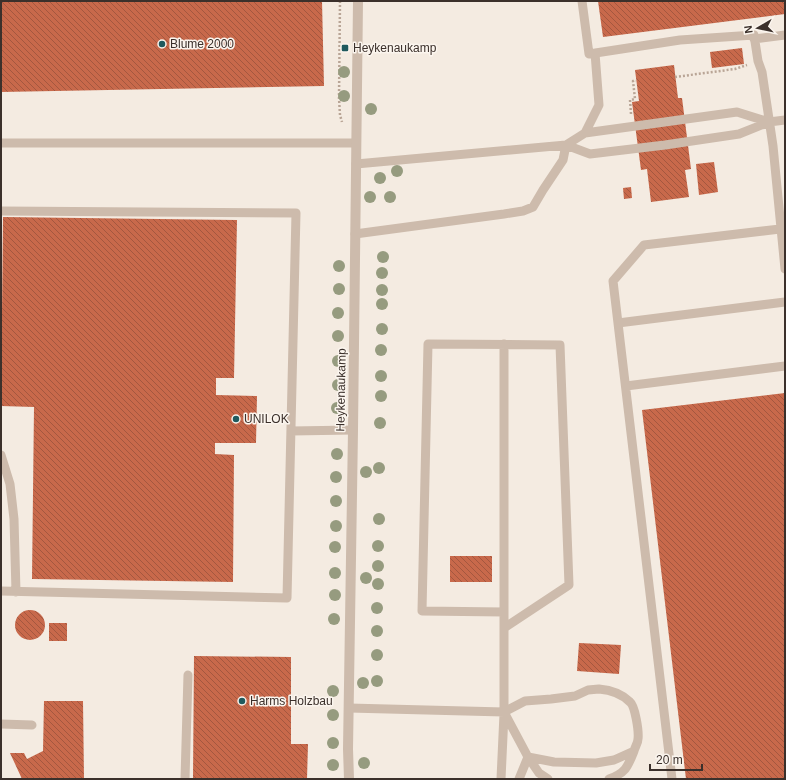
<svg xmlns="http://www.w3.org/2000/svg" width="786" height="780" viewBox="0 0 786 780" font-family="Helvetica,sans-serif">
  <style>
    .building { fill: url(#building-back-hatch) }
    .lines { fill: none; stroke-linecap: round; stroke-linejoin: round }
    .path { stroke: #b9a596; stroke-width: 2.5; stroke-dasharray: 2 2; stroke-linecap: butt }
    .service { stroke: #cdbbac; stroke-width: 9 }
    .minor { stroke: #cdbbac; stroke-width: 10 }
    .tree { fill: #969b7f }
    .poi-dot { fill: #1f5a5e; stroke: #fbf5ee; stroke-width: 1.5 }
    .labels { text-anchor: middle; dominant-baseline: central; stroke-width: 3; stroke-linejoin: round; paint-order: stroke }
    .poi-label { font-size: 12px; fill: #3b302b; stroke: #fbf5ee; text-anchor: start }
    .street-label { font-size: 12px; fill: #3b302b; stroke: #fbf5ee }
  </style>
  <defs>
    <pattern id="building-back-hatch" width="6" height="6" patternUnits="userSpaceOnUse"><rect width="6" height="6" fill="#c8694b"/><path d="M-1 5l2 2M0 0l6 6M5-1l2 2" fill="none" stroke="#a4573f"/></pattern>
  </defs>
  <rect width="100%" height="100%" fill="#f4ebe1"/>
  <path class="building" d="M1,1H322L324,86L1,92Z
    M598,1H785V14L603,37Z
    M742,48L744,64L712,68L710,52Z
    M674,65L678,98H682L691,169L685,170L689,197L651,202L647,169L641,170L632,102L639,101L635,70Z
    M714,162L718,192L699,195L696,164Z
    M631,187L632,198L624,199L623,188Z
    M3,217L237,220L234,378H216V395L257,396L256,443H215V454L234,455L233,582L32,579L34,407L1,406Z
    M785,393V779H686L642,410Z
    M450,556H492V582H450Z
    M15 625a15 15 0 1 1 30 0a15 15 0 1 1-30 0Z
    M49,623H67V641H49Z
    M579,643L621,645L619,674L577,671Z
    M194,656L291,657V744H308L307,779H193Z
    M44,701H83L84,779H22L10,753H24L27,759L43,751Z"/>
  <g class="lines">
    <path class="path" d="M340,1L339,98L340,115L342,122
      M675,77L735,69L747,65
      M631,114L630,100L635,99L633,81H636"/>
    <path class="service" d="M582,1L589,54L680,40L754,35L758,61L762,72L773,146L785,269
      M754,39L785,35
      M585,133L599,105L595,53
      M1,143H356
      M356,164L566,145L590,154L665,145L739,134L769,122L785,120
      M1,211L296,213L287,598L1,591
      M355,234L504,214L523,211L533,207L543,190L563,160L566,145L585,133L737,112L769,122
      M618,323L785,302
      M626,386L785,366
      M291,431L353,430
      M1,455L10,484L14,519L16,592
      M504,628L569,585L560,345L428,344L422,611L504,612
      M599,689C611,690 621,693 630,702C635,706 639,731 638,739C638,743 635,747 634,751L614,760L596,763L554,762L528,757L504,712L525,701L551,699L575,696L588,690Z
      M349,708L504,712V344
      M1,724L32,725
      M528,757L539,773L548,779
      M185,779L188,675
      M501,779L504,714
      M519,779L528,757
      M609,779C626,773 628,766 634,751
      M672,779L613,281L644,245L780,229"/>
    <path class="minor" d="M349,779L348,749L353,430L358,1"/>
  </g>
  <g class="tree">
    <circle cx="344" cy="72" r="6"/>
    <circle cx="344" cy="96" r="6"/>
    <circle cx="371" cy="109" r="6"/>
    <circle cx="397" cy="171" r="6"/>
    <circle cx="380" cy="178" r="6"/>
    <circle cx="370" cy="197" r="6"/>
    <circle cx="390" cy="197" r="6"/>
    <circle cx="383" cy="257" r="6"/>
    <circle cx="339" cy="266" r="6"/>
    <circle cx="382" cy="273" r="6"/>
    <circle cx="339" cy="289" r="6"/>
    <circle cx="382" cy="290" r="6"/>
    <circle cx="382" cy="304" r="6"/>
    <circle cx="338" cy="313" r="6"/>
    <circle cx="382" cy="329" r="6"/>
    <circle cx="338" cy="336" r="6"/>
    <circle cx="381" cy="350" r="6"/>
    <circle cx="338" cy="361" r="6"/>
    <circle cx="381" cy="376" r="6"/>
    <circle cx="338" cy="385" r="6"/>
    <circle cx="381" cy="396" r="6"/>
    <circle cx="337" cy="408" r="6"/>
    <circle cx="380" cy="423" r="6"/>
    <circle cx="337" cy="454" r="6"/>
    <circle cx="379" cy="468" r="6"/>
    <circle cx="366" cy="472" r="6"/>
    <circle cx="336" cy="477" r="6"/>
    <circle cx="336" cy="501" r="6"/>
    <circle cx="379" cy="519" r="6"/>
    <circle cx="336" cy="526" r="6"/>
    <circle cx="378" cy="546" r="6"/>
    <circle cx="335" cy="547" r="6"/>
    <circle cx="378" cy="566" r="6"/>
    <circle cx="335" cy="573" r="6"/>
    <circle cx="366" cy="578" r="6"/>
    <circle cx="378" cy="584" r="6"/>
    <circle cx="335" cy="595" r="6"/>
    <circle cx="377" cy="608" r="6"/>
    <circle cx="334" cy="619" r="6"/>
    <circle cx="377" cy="631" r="6"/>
    <circle cx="377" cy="655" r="6"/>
    <circle cx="377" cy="681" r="6"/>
    <circle cx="363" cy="683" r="6"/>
    <circle cx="333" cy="691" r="6"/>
    <circle cx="333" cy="715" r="6"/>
    <circle cx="333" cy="743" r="6"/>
    <circle cx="364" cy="763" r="6"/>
    <circle cx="333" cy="765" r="6"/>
  </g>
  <g class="poi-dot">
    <circle cx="162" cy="44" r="4"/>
    <rect x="341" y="44" width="8" height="8" rx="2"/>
    <circle cx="236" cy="419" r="4"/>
    <circle cx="242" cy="701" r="4"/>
  </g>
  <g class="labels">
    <g class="poi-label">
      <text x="170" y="44">Blume 2000</text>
      <text x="353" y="48">Heykenaukamp</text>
      <text x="244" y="419">UNILOK</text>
      <text x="250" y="701">Harms Holzbau</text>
    </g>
    <g class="street-label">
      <text transform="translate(341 390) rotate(-89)">Heykenaukamp</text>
    </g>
  </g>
  <rect width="786" height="780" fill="none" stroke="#3b302b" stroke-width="4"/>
  <g transform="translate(758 28) rotate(261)" stroke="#fbf5ee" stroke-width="3" paint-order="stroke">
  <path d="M0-3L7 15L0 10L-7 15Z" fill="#3b302b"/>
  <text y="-6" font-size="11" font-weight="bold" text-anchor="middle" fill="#3b302b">N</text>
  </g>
  <path d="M650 764v6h52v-6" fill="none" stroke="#3b302b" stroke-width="2"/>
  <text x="656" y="764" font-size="12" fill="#3b302b" stroke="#fbf5ee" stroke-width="3" paint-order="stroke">20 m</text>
</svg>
